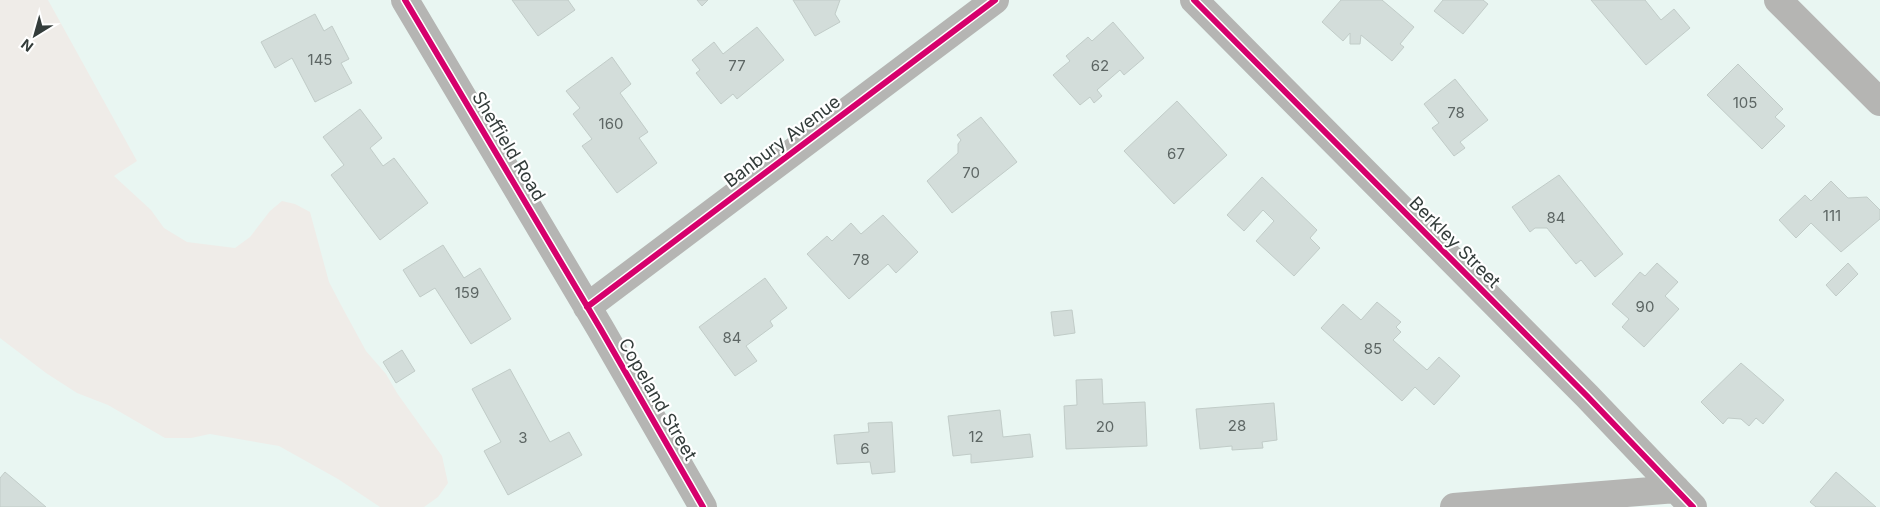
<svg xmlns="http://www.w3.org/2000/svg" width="1880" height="507" viewBox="0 0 1880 507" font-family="Inter,sans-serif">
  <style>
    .green { fill: #efece8 }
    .building { fill: #d3ddda; stroke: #c1ccc8 }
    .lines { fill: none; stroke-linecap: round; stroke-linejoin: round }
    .street { stroke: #b5b5b3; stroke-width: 28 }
    .cycleway-casing { stroke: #fff; stroke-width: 9 }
    .cycleway { stroke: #d6006c; stroke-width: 6 }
    .labels { text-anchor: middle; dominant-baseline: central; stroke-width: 4.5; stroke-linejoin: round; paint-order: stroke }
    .number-label { font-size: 15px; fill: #5d6664 }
    .street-label { font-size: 18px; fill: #333c3a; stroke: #fff }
  </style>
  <rect width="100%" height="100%" fill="#e9f6f2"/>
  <path class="green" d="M0,0H48L137,161L114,176L151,210L164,228L187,242L235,248L250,237L270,211L282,201L295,204L310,212L329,282L341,305L366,351L386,374L397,393L442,456L448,483L438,497L424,507H380L338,479L279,446L210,434L191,438H165L108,405L77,393L46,373L0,338Z"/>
  <path class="building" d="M512,0H568L575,10L538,36Z
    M697,0H708L702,6Z
    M793,0H840L835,14L840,22L815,36Z
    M1341,0H1382L1414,27L1400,44L1404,47L1392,61L1361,35L1360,44H1350V33L1343,41L1322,22Z
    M1443,0H1483L1488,4L1463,34L1434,11Z
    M1591,0H1645L1661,20L1674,9L1690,28L1646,65Z
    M315,14L324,31L332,26L349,59L341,63L352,83L315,102L292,58L275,68L261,42Z
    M1113,22L1144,58L1124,75L1120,70L1097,90L1102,96L1094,103L1090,97L1080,105L1053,75L1070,61L1066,56L1088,37L1092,41Z
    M757,27L784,60L737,99L733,94L721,104L696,73L700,70L692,60L714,42L723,54Z
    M612,57L631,84L620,93L648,132L639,138L657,163L617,193L582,146L592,139L573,114L580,108L566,91Z
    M1738,64L1783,109L1775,117L1785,126L1762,149L1707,95Z
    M1455,79L1488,120L1460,142L1465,148L1454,156L1432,128L1439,123L1424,104Z
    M1177,101L1227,155L1174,204L1124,151Z
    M360,109L382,138L370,148L383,166L394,158L428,203L380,240L331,175L344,165L323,137Z
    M981,117L1017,162L952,213L927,181L958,153V144L961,140L957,135Z
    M1559,175L1623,254L1595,277L1581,260L1576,264L1547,228H1535L1530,232L1512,207Z
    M1262,177L1317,230L1310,238L1320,248L1294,276L1256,241L1274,221L1263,210L1244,231L1227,215Z
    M1831,181L1848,198L1867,197L1880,210V219L1841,252L1811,223L1796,238L1779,220L1805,195L1811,201Z
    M883,215L918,252L896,273L888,264L849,299L807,254L827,236L832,241L851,223L861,234Z
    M443,245L464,278L480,268L511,319L471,344L435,288L420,297L403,270Z
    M1657,263L1678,282L1665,296L1679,309L1644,347L1622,327L1629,319L1612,304L1640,272L1645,276Z
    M1848,263L1858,274L1836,296L1826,285Z
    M765,278L787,308L770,321L773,326L746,346L757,361L735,376L699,327Z
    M1377,302L1401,322L1396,327L1401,332L1393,340L1427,370L1439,357L1460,376L1434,405L1415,387L1402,401L1321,328L1343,304L1361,320Z
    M1072,310L1075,333L1054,336L1051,312Z
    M402,350L415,371L396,383L383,362Z
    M1741,363L1784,400L1763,424L1756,418L1749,426L1741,419L1728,418L1723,424L1701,402Z
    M510,369L550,442L569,432L582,455L508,495L484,451L501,442L472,389Z
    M1102,379L1103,404L1145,402L1147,446L1066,449L1064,406L1077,405L1076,380Z
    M1274,403L1277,440L1262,442L1263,448L1232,450V446L1200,449L1196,409Z
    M1000,410L1003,437L1030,434L1033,457L971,463V454L953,456L948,416Z
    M892,422L895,472L872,474L870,462L837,464L834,435L869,432L868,423Z
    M5,472L46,507H0V478Z
    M1836,472L1876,507H1816L1810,502Z"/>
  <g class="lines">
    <path class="street" d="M405,0L600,328L703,507
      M1194,0L1587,396L1693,507
      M1778,0L1880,102
      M587,307L995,0
      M1454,507L1676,489"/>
    <g class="cycleway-casing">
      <path id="cycleway" d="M405,0L600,328L703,507
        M1194,0L1587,396L1693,507
        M587,307L995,0"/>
    </g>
    <use href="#cycleway" class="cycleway"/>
  </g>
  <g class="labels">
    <g class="number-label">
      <text x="320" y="59">145</text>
      <text x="737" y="65">77</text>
      <text x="1100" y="65">62</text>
      <text x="1745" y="102">105</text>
      <text x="1456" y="112">78</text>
      <text x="611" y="123">160</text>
      <text x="1176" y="153">67</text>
      <text x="971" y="172">70</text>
      <text x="1832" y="215">111</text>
      <text x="1556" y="217">84</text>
      <text x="861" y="259">78</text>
      <text x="467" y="292">159</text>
      <text x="1645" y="306">90</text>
      <text x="732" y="337">84</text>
      <text x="1373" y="348">85</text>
      <text x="1237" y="425">28</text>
      <text x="1105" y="426">20</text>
      <text x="976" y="436">12</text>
      <text x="523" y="437">3</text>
      <text x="865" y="448">6</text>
    </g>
    <g class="street-label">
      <text transform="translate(782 141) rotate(-37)">Banbury Avenue</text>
      <text transform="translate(509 146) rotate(59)">Sheffield Road</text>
      <text transform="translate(1455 242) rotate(45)">Berkley Street</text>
      <text transform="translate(658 399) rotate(60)">Copeland Street</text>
    </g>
  </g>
  <g transform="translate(35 35) rotate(217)" stroke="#ffffff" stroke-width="4" paint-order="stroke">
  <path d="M0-4L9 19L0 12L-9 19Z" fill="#333c3a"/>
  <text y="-8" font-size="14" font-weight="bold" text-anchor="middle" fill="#333c3a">N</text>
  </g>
</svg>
